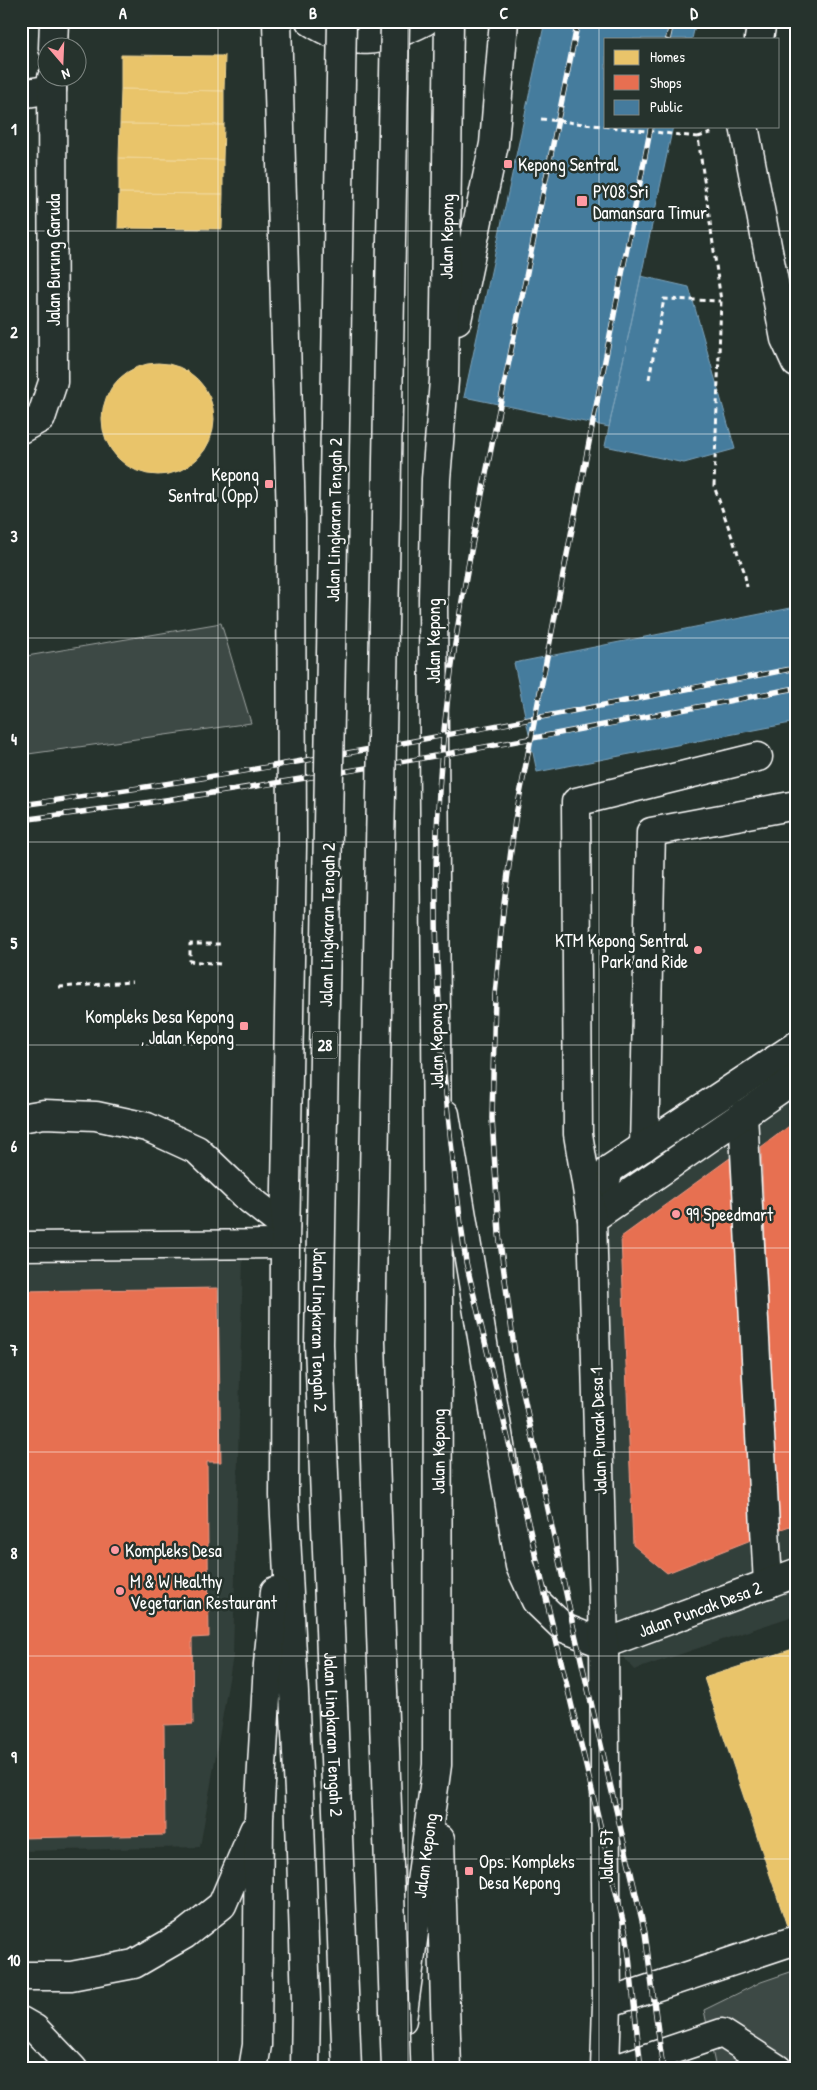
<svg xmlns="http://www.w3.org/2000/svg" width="817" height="2090" viewBox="0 0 817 2090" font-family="'Patrick Hand',sans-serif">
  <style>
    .built { fill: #333f3a }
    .green { fill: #3e4944; stroke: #9ea4a2 }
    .homes { fill: #e9c46a; stroke: #f0d697 }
    .shops { fill: #e76f51; stroke: #ee9a85 }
    .public { fill: #457b9d; stroke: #7da3ba }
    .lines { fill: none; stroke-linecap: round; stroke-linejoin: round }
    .minor-casing { stroke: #fff; stroke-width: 31 }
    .major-casing { stroke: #fff; stroke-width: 31 }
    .path { stroke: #fff; stroke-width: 3; stroke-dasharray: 5 4; stroke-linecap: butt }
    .minor { stroke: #26332d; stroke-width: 28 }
    .major { stroke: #26332d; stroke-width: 28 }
    .rail-casing { stroke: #fff; stroke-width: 5.5 }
    .rail { stroke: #26332d; stroke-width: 4; stroke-dasharray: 11; stroke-linecap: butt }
    .highway-bridge-casing { stroke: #fff; stroke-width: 31; stroke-linecap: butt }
    .highway-bridge { stroke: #26332d; stroke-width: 28 }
    .grid { fill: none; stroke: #fff; stroke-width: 1; stroke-opacity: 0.55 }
    .poi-dot { fill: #ff9aa2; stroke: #26332d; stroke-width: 2 }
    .labels { text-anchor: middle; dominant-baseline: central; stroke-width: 5; stroke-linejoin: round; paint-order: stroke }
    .shield { fill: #26332d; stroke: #bec2c0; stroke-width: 1 }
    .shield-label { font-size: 16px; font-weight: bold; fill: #fff }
    .poi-label { font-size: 18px; fill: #fff; stroke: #26332d; text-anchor: start }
    .street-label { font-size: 18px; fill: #fff; stroke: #26332d }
    .neatline { fill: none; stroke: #fff; stroke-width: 2 }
    .grid-label { font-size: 16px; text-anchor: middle; font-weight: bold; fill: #fff }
  </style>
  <rect width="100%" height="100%" fill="#26332d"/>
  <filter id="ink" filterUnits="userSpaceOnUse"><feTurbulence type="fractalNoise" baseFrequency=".02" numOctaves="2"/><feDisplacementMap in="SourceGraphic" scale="10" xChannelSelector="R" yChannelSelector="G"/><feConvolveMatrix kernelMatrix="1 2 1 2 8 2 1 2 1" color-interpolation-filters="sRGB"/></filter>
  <g filter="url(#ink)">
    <path class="built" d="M796,1071V1615L634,1670L594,1620L576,1210L581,1171L600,1152L652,1167Z
      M243,1258L233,1656L200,1847L21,1851V1263Z"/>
    <path class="green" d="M221,623L251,723L21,755V657Z
      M796,1970V2069H716L704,2010L761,1982Z"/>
    <path class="homes" d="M121,21H224L121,22Z
      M121,55L225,56L224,91L121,89Z
      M121,89L224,91V125L120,124Z
      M120,124L224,125L223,160L119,158Z
      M119,158L223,160V194L119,193Z
      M119,193L223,194L222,229L118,228Z
      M102 419a56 56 0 1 1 112 0a56 56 0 1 1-112 0Z
      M796,1648V1923L787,1926L704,1678Z"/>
    <path class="shops" d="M796,1121V1524L778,1530L761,1147Z
      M730,1158L756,1538L667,1573L633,1545L621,1237Z
      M218,1288L221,1462H207L209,1637L192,1638L193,1724L164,1725L165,1835L21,1838V1291Z"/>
    <path class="public" d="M545,21H696L692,39H606V126H673L609,427L464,397Z
      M641,276L689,287L735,449L684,463L605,446Z
      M796,607V722L537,772L514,663Z"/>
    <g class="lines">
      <g class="minor-casing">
        <g id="minor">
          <path d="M759,39L762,21"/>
          <path d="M53,48L54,21"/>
          <path d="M21,94L52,89"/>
          <path d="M744,126L785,339L796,363"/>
          <path d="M21,429L41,418L53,382L52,78"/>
          <path d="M445,1114L520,1566L536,1601L564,1628L604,1644"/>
          <path d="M743,1114L768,1584"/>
          <path d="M21,1118L44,1114L96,1116L147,1127L197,1150L243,1194L285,1227"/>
          <path d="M644,1147L651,832L796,805"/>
          <path d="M592,1217L610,1169L796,1046"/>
          <path d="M592,1219L796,1078"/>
          <path d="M21,1246L285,1244"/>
          <path id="s1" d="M604,1644L796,1573"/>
          <path d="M607,2003L796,1940"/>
          <path d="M605,2069L607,2003L604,1644L592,1219L578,1134L576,802L758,757"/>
          <path d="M615,2069L722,2033L778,2069"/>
        </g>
      </g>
      <g class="major-casing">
        <g id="major">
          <path d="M277,21L291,519L292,846L285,1244L284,1496L299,1792L306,2001L305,2069"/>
          <path d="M310,21C352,49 382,43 425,21"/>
          <path d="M457,320L494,144L504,21"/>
          <path d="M440,1839L447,2069"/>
          <path d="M21,1976H71L134,1964L184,1935L222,1905L254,1830"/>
          <path id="s2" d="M402,2020L437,1765L438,1304L433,599L436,479L444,381L449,21"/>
          <path d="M21,2021L35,2029L73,2069"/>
          <path d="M253,2069L257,2045L259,1818L268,1664L275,1591"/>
        </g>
      </g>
      <path class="path" d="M541,119L698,137L721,301L714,486L744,571L747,587
        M698,137L714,132
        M649,379L664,299L721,301
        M220,964L190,961V944H221
        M59,987L132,982"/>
      <use href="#minor" class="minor"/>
      <use href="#major" class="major"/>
      <g class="rail-casing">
        <path id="rail" d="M578,21C552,149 526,277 500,405C474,532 447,660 439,791C429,952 444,1103 466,1262L627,1938L641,2069
          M668,39L672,21
          M651,126L515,820L503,911L495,995L492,1118L499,1234L515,1355L572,1621L645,1933L663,2069
          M21,805C281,770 539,717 796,668
          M21,820C281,787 539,738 796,688"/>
      </g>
      <use href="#rail" class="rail"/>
      <g class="highway-bridge-casing">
        <g id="highway-bridge">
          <path id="s3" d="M342,21L319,1344L347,2069"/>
          <path d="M395,21L371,1342L396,2069"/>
        </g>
      </g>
      <use href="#highway-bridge" class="highway-bridge"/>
    </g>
  </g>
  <path class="grid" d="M218,21V2069M408,21V2069M599,21V2069M21,231H796M21,434H796M21,638H796M21,842H796M21,1045H796M21,1248H796M21,1452H796M21,1656H796M21,1859H796"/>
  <g class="poi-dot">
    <rect x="503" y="159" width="10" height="10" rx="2.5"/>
    <rect x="576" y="195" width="12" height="12" rx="2.5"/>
    <rect x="264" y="479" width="10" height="10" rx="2.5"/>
    <circle cx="698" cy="950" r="5"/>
    <rect x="239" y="1021" width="10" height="10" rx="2.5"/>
    <circle cx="676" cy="1214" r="5"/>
    <circle cx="115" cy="1550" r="5"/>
    <circle cx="120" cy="1591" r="5"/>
    <rect x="464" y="1866" width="10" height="10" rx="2.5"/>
  </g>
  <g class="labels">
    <rect class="shield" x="312.5" y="1031.5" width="25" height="27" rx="4"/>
    <g class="shield-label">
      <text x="325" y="1045">28</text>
    </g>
    <g class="poi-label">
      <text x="518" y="164">Kepong Sentral</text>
      <text x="593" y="191">PY08 Sri<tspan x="593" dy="21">Damansara Timur</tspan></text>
      <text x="259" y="474" text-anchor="end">Kepong<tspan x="259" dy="21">Sentral (Opp)</tspan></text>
      <text x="688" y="940" text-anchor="end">KTM Kepong Sentral<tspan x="688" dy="21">Park and Ride</tspan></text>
      <text x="234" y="1016" text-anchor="end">Kompleks Desa Kepong<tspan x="234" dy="21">, Jalan Kepong</tspan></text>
      <text x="686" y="1214">99 Speedmart</text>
      <text x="125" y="1550">Kompleks Desa</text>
      <text x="130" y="1581">M &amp; W Healthy<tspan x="130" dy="21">Vegetarian Restaurant</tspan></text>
      <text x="479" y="1861">Ops. Kompleks<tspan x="479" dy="21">Desa Kepong</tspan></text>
    </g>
    <g class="street-label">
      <text stroke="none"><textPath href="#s2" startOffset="1786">Jalan Kepong</textPath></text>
      <text transform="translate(53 260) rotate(-90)">Jalan Burung Garuda</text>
      <text transform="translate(334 520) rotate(-89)">Jalan Lingkaran Tengah 2</text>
      <text transform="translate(433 641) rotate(-90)">Jalan Kepong</text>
      <text transform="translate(327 925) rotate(-89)">Jalan Lingkaran Tengah 2</text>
      <text transform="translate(436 1046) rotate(-91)">Jalan Kepong</text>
      <text stroke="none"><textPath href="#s3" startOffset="1309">Jalan Lingkaran Tengah 2</textPath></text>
      <text transform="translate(598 1431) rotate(-92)">Jalan Puncak Desa 1</text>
      <text stroke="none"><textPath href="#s2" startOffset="571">Jalan Kepong</textPath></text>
      <text stroke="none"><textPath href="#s1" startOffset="102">Jalan Puncak Desa 2</textPath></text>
      <text stroke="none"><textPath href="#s3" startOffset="1714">Jalan Lingkaran Tengah 2</textPath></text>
      <text stroke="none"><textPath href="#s2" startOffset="166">Jalan Kepong</textPath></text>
      <text transform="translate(606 1856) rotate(-90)">Jalan 57</text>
    </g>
  </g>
  <rect width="817" height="2090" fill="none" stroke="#26332d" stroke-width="55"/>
  <rect x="604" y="38" width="175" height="90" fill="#26332d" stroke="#7d8581"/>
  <rect x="614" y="50" width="25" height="15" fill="#e9c46a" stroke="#7d8581"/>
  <text x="650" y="62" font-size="15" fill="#ffffff">Homes</text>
  <rect x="614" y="75" width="25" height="15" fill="#e76f51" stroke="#7d8581"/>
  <text x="650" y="88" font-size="15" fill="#ffffff">Shops</text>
  <rect x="614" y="100" width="25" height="15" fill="#457b9d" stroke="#7d8581"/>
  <text x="650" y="112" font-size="15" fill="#ffffff">Public</text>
  <g transform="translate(62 62) rotate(161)"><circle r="24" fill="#26332d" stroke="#7d8581"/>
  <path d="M0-4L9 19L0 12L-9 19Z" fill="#ff9aa2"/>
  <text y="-8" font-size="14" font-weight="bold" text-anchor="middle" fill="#ffffff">N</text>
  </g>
  <rect x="28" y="28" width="762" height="2034" class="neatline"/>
  <g class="grid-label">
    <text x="123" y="19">A</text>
    <text x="313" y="19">B</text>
    <text x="504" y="19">C</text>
    <text x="694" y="19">D</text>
    <text x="14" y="135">1</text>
    <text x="14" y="338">2</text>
    <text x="14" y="542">3</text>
    <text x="14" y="745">4</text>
    <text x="14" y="949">5</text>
    <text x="14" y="1152">6</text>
    <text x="14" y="1356">7</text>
    <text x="14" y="1559">8</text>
    <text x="14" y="1763">9</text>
    <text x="14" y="1966">10</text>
  </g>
</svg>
